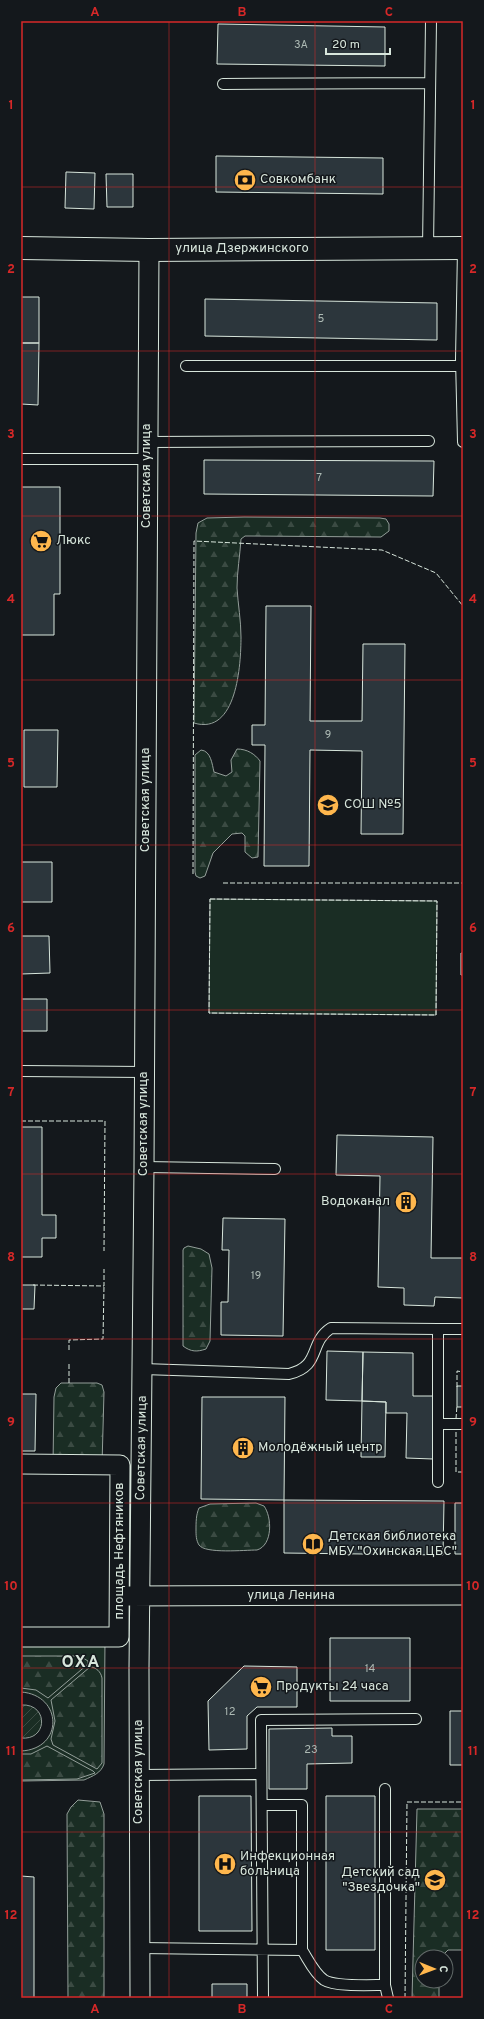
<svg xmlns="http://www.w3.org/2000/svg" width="484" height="2019" viewBox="0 0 484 2019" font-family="Overpass,sans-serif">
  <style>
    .green { fill: #1a2d24; stroke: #939e99 }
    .forest { fill: url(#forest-firs); stroke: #939e99 }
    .garden { fill: url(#garden-furrows); stroke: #939e99 }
    .building { fill: #2c363c; stroke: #d8e6dc }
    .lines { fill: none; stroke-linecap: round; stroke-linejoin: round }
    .lane-casing { stroke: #d8e6dc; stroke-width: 12 }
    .street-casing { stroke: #d8e6dc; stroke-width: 21 }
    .secondary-casing { stroke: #d8e6dc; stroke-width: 24 }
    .lane { stroke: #14181c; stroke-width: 10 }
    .street { stroke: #14181c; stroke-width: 19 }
    .secondary { stroke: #14181c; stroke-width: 22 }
    .fence { stroke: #d8e6dc; stroke-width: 1; stroke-dasharray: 5 2; stroke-linecap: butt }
    .grid { fill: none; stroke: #d62828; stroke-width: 1; stroke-opacity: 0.55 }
    .labels { text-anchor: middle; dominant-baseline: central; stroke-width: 3; stroke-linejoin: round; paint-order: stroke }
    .number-label { font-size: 11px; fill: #adbab4 }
    .poi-label { font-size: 13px; fill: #d8e6dc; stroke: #14181c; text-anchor: start }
    .street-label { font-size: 13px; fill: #d8e6dc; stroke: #14181c }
    .district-label { font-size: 17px; font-weight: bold; letter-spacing: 1px; fill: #d8e6dc; stroke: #14181c }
    .neatline { fill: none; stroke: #d62828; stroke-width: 1.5 }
    .grid-label { font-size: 13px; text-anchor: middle; font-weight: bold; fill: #d62828 }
  </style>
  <defs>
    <pattern id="forest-firs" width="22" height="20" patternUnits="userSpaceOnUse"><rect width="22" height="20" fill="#1a2d24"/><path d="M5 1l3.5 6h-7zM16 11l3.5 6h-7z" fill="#3b4b43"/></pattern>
    <pattern id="garden-furrows" width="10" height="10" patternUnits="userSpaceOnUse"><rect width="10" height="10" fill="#1a2d24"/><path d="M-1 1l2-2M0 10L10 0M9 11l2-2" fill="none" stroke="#3b4b43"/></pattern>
  </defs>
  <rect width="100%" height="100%" fill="#14181c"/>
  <path class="green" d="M210,899L437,901L436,1015L209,1013Z
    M21,1639H105L104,1764C101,1773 93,1776 84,1780L21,1781V1751C64,1749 63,1695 21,1692Z"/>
  <path class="forest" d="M244,517L380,518L386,519L389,524V531L381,537L250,536H245L241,539C240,555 237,572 237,588C238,604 241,621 241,637C241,664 237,736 194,723L196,533L198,523L207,518Z
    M237,749C247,749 255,754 260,761L258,857L252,858L245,852V836L242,833L232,834L213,853L205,876L200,878L196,876L195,872V755L201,750C211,751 212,764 214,772L226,776L232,772L231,760Z
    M188,1246L201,1249L209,1254L212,1268L210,1341L206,1349C197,1352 191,1352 183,1346V1250L184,1248Z
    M61,1383H97L102,1385L104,1392L102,1465L53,1464L54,1397L56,1388Z
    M256,1503L264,1506C272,1517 273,1545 257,1550C245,1550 205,1554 199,1545C196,1540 196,1535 196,1530C196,1522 196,1515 199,1508L210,1504Z
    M21,1656H80L88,1661V1664L48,1698L36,1690L21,1688Z
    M90,1667C96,1667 101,1672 102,1678V1763L97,1769L53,1745L51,1739L55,1721L51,1700Z
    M47,1746L93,1771L95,1773L77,1779L21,1780V1754H31Z
    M78,1800L100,1802L104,1814V1998H68L67,1814L71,1807Z
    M417,1809H463V1950H448L441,1957H422V1981H439V1998H412Z"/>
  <path class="garden" d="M21,1705C49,1703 48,1741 21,1738Z"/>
  <path class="building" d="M218,24L385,27V66L217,64Z
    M216,156L383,158V194L216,192Z
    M66,172L95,173L94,209L65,208Z
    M106,174H133V207H107Z
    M21,297H39V343H21Z
    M205,299L437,303V340L205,336Z
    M21,343H39L38,405L21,404Z
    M204,460L434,461L433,496L204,494Z
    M21,487H60V594H54V635H21Z
    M266,606H311L310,721H362L363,644H405L403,834H361L362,751L310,750L309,866H264L265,745H252V725H265Z
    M24,730H58L57,787H24Z
    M21,862H52V902H21Z
    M21,936H49L50,973L21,974Z
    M461,953H463V975H461Z
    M21,999H47V1031H21Z
    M21,1127H42V1215H56V1238H42V1257H21Z
    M337,1135L433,1137L431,1258H463V1298L435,1297L434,1306L404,1305V1288L378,1287L380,1176L336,1175Z
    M223,1218L285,1219L283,1336L221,1335V1302H228L229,1250H222Z
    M21,1285H35L34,1309H21Z
    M327,1351L363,1352L362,1401L326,1400Z
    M363,1352L413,1353V1396H435L433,1459L406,1458L407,1413H386V1402L362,1401Z
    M457,1386H463V1407H457Z
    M21,1394H36L35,1451H21Z
    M202,1397H285L284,1500L201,1499Z
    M362,1401L386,1402L385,1457H361Z
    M284,1500L444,1501L443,1555L284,1553Z
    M455,1503H463V1554H455Z
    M330,1638H410V1701H330Z
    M244,1666L297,1667V1707H257L247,1716V1749L209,1750L208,1701Z
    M450,1711H463V1765H450Z
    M332,1728V1736H352V1763L307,1764V1789H269V1729Z
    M199,1796H251L252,1931H199Z
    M326,1796H375V1950H326Z
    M21,1828V1876L34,1877V1998H21Z
    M212,1984H247V1998H212Z"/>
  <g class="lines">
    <g class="lane-casing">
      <path id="lane" d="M223,84L430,83
        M428,248L431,21
        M463,248L461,359L463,442
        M186,366H462
        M147,442L429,441
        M21,459H147
        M21,1071L144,1072
        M144,1167L275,1169
        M438,1329H463
        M143,1369L289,1374C322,1366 308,1343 331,1328L438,1329V1482
        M439,1424H463
        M139,1775L261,1774
        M262,1805H302V1950
        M140,1948L302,1950C308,1959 314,1973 324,1980C335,1987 371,1985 385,1985V1789
        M385,1985L388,1998
        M263,1998L261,1720L416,1719"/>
    </g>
    <g class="street-casing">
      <path id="street" d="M21,1464L120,1465L119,1637H21
        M128,1596L463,1595
        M140,1998L139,1669L144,1167L149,250"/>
    </g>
    <g class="secondary-casing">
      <path id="secondary" d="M21,248L149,250L463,248"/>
    </g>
    <use href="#lane" class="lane"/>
    <use href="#street" class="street"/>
    <use href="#secondary" class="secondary"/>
    <path class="fence" d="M193,874L194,541L382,550L436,573L463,606
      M223,883H463
      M210,899L437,901L436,1015L209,1013Z
      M21,1121H105L104,1251
      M33,1285L104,1286V1269
      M69,1350V1340L103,1339L104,1286
      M69,1383V1363
      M457,1387V1371L463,1372
      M456,1419L457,1405
      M456,1432V1472H463
      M405,1998L407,1802H463"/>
  </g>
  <path class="grid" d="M169,21V1998M315,21V1998M21,187H463M21,351H463M21,516H463M21,680H463M21,845H463M21,1010H463M21,1174H463M21,1339H463M21,1503H463M21,1668H463M21,1832H463"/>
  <defs>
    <g id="bank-disc" transform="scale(1.15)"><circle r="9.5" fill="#ffb74d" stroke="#14181c"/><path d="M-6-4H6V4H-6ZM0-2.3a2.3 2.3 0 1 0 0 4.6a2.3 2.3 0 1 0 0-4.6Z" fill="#111"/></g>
    <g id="supermarket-disc" transform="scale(1.15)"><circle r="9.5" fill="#ffb74d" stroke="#14181c"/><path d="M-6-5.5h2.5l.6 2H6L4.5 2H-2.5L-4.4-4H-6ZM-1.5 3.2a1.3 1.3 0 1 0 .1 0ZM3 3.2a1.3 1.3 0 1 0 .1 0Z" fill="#111"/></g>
    <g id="school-disc" transform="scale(1.15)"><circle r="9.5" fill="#ffb74d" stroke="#14181c"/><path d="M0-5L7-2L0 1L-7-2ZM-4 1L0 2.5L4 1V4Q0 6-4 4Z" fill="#111"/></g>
    <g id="building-disc" transform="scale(1.15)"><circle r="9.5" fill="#ffb74d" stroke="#14181c"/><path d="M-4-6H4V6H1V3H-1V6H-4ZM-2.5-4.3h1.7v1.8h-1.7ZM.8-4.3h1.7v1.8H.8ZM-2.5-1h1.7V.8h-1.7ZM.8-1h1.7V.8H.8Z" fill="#111"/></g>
    <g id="library-disc" transform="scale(1.15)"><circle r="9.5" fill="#ffb74d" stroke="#14181c"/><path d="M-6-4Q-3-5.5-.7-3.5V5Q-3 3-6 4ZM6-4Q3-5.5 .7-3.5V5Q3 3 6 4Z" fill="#111"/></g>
    <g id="hospital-disc" transform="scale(1.15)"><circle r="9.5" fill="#ffb74d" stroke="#14181c"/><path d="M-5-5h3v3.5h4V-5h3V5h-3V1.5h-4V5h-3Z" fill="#111"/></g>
  </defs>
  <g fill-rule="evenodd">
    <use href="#bank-disc" x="245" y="180"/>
    <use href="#supermarket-disc" x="41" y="541"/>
    <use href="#school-disc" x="328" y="805"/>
    <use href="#building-disc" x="406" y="1202"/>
    <use href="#building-disc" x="243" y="1448"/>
    <use href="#library-disc" x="313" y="1544"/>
    <use href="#supermarket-disc" x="261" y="1687"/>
    <use href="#hospital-disc" x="225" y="1864"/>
    <use href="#school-disc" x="435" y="1880"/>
  </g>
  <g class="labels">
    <g class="number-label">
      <text x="301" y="45">3А</text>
      <text x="321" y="319">5</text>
      <text x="319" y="478">7</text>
      <text x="328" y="735">9</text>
      <text x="256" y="1276">19</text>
      <text x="370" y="1669">14</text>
      <text x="230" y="1712">12</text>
      <text x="311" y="1750">23</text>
    </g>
    <g class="poi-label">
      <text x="260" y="180">Совкомбанк</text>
      <text x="56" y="541">Люкс</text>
      <text x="344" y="805">СОШ №5</text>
      <text x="390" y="1202" text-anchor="end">Водоканал</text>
      <text x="258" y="1448">Молодёжный центр</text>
      <text x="328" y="1537">Детская библиотека<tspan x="328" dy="15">МБУ "Охинская ЦБС"</tspan></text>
      <text x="276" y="1687">Продукты 24 часа</text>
      <text x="240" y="1857">Инфекционная<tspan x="240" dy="15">больница</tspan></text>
      <text x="420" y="1873" text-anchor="end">Детский сад<tspan x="420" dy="15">"Звездочка"</tspan></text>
    </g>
    <g class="street-label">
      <text x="242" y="249">улица Дзержинского</text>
      <text transform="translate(147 476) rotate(-90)">Советская улица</text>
      <text transform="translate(146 800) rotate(-90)">Советская улица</text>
      <text transform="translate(144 1124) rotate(-90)">Советская улица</text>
      <text transform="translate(142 1448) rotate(-89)">Советская улица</text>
      <text transform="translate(120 1551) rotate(-90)">площадь Нефтяников</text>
      <text x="291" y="1596">улица Ленина</text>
      <text transform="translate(139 1772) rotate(-90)">Советская улица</text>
    </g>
    <g class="district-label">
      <text x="81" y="1663">ОХА</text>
    </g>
  </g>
  <rect width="484" height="2019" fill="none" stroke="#14181c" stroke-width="44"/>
  <g transform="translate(434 1969) rotate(91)"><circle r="19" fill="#14181c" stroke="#626a69"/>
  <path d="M0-3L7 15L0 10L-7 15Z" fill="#ffb74d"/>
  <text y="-6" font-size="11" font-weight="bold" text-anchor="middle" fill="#d8e6dc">С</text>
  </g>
  <path d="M326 48v6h64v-6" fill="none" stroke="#d8e6dc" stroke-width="2"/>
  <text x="332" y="48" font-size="12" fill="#d8e6dc" stroke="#14181c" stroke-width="3" paint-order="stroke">20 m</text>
  <rect x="22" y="22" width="440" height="1975" class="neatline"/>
  <g class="grid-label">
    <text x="95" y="16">A</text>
    <text x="242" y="16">B</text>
    <text x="389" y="16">C</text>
    <text x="11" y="109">1</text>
    <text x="473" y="109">1</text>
    <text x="11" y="273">2</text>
    <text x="473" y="273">2</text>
    <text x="11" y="438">3</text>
    <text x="473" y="438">3</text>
    <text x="11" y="603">4</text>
    <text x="473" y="603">4</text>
    <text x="11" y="767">5</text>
    <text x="473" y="767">5</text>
    <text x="11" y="932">6</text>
    <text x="473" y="932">6</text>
    <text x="11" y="1096">7</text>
    <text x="473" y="1096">7</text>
    <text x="11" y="1261">8</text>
    <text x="473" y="1261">8</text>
    <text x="11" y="1426">9</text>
    <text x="473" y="1426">9</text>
    <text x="11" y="1590">10</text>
    <text x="473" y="1590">10</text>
    <text x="11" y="1755">11</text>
    <text x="473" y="1755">11</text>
    <text x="11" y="1919">12</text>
    <text x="473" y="1919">12</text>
    <text x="95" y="2013">A</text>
    <text x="242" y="2013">B</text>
    <text x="389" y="2013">C</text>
  </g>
</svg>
